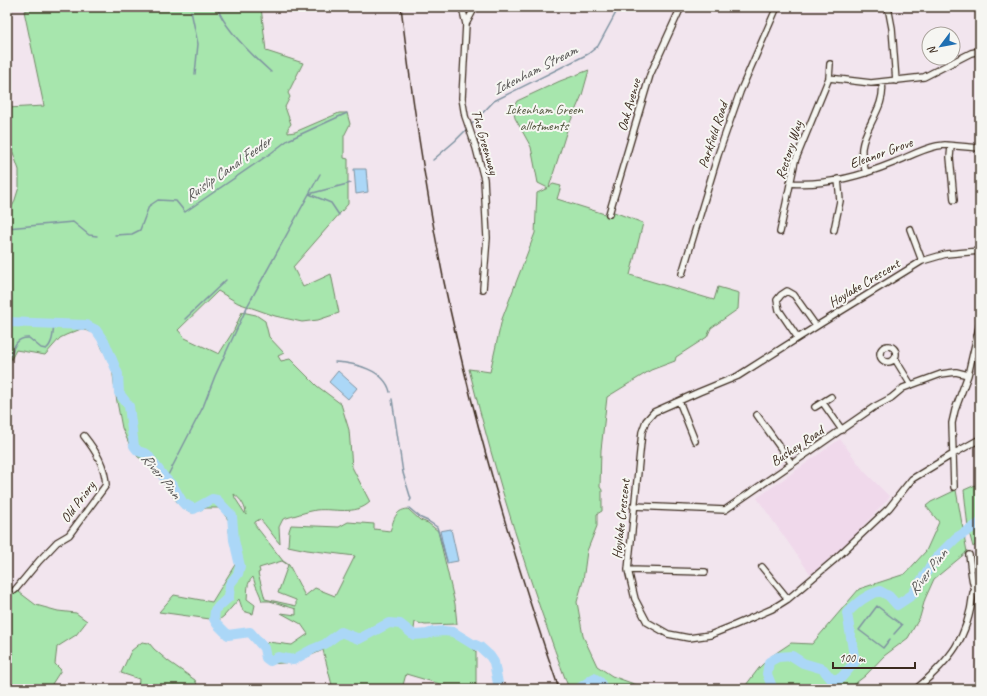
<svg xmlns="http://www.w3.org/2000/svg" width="987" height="696" viewBox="0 0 987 696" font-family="Caveat,sans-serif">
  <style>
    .built { fill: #f0d9eb }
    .green { fill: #a7e6ad; stroke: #718866; fill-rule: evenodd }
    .water { fill: #abd7f7; stroke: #7e92a0 }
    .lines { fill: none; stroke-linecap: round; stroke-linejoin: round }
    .stream { stroke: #7e92a0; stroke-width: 1.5 }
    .river { stroke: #abd7f7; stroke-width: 10 }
    .minor-casing { stroke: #3b2a1e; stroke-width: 8 }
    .minor { stroke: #f6f6f2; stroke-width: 5.5 }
    .rail { stroke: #3b2a1e; stroke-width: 1.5 }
    .labels { text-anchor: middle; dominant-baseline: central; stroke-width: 4; stroke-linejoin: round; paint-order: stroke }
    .street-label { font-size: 14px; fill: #3b2a1e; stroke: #f6f6f2 }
    .park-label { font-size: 14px; fill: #565942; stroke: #f6f6f2 }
    .water-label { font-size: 15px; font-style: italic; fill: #575554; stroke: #f6f6f2 }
  </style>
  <rect width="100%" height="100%" fill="#f2e5ee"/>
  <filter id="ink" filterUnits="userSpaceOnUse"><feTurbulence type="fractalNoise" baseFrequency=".025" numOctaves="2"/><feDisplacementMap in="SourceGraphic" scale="8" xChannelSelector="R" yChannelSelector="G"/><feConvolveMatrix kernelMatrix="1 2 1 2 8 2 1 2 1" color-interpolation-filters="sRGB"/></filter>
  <g filter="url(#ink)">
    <path class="built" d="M840,439L864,471L890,497L852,538L811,575L757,498Z"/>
    <path class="green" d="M43,7H261L266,51L303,63L288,93L290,97L285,107L291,124L288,128V133L295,132L339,113H347L350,124L344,136V158L348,159V204L293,267L303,287L331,274L339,313L318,320L302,322L275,316L238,303L218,291L178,330L185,338L219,354L234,330L242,312L256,315L265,321L269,337L284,353L278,356L281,361L290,359L317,386L341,404L349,430L352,467L370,502C355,516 335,508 316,510C305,512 294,516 283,519L279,527L280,544C277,541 265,524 260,519L255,522V525L283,561L289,565L305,596L315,588L335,596L355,556L307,550L288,546L289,531L291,525L339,527L348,522L374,524V529L390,531C394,521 394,510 408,509L420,520L428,523L438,531L455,604L457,624L425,625L415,622L413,636L419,638L434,634L453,633L470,645L476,652V685L475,689H457L406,674L402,689H333L323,650L296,662L269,664L264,659L261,649L268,642L292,645L308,634L301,624L281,613L296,615V609L270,601H262C260,593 255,586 253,577C246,583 248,591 247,599L255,605L253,614L243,611L239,599L224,616L213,625L210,619L159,612L174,595L212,602L236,563L229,531V521L224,514L218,508H206L192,513L180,506L148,462L138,457L131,448L122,428L115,391L112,367L102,348L99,340L94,333L81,329L66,335L60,338L45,355L16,350L7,367V215L14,203L19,187V170L7,135V108L44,106L24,11ZM234,494C241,499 246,507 246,515L235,498ZM282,561L288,565L278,593L296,600V606L265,599L258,573L260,572L259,568Z
      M589,70L582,95L568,127L549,187L553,184L561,186L557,199L611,216L614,212L643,223L630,275L714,300L718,287L739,293L738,309L711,328L707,337L676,357L675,361L651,370L607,397L601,450L600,487L602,490V511L597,514V526L587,551L583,581L577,602L583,636L597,666L612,676L634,684L656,688L746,685L759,668L770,657L791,643L812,644L859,589L905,574L926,551L939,522L926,506L931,502L956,490L967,552L934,579L925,599L920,617L908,638L884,656L865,676L848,689H569C530,584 496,478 469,369L490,372L502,319L535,233L537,193L548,188L538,183L531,147L515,118L513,108L517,101L560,81Z
      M980,483V542L973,547L968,528L964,490Z
      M7,583L36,605L58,611L76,613L87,621L76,635L57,647L55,664L61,670L52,684L65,689H7Z
      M142,642L149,643L154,649L168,661L195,680L199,689H138L139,679L121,673L131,651Z"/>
    <path class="water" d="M354,169H366L368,192L356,194Z
      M338,371L357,388L348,399L329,382Z
      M451,529L458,561L447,563L440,531Z"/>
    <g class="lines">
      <path class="stream" d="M217,7C225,30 253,56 271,72
        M191,11L198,44L195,74
        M471,125L494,101L588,54L598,46L619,7
        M433,160L455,141L468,128
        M320,174L309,194L331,203L339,215
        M7,228L73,222L89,235L97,236
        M115,235L132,234L140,230L149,206L158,200L176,201L185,212L271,153L288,140L347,113
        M185,319L226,280
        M335,362C355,363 385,370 390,392
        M7,364C13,352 13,337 29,338L41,348L46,349C53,344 53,333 54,324
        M392,399L403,473L411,499L410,501
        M166,479L203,407L215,376L248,305L309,194L351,183
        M409,508L421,518L428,521L437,527L447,561
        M890,639L883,648L859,630L877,606L902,625L894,634"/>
      <path class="river" d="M7,322L86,325L96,330L105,343L118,374L119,393L129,406L134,446L138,451L147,454L164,477L173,486L183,503L194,509L212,499L217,500L232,516L234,540L240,566L238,574L230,584L229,597L215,610L214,619L217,624L228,635L250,632L264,648L266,658L270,661L278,657L293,660L313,649L325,644L341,632L359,639L389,623L400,624L414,635L427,634L433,632L444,631L453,632L471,643L480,647L490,656L494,662L499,689
        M578,689L594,678L600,682L603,689
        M773,689L767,674L769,662L778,657L792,656L803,663L823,669L832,680L841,678L855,662L847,613C858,602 866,595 880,591L889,596L897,605L912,595L933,562L940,554L956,538L980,523"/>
      <g class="minor-casing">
        <path id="minor" d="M462,7L466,24
          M475,7L466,24L462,98L465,116L476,148L484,179L487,238L483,289
          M888,7L892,28L896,81
          M829,78L830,64
          M951,146L950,157L954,200
          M866,173C864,165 861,157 862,148C865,125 886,107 882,83
          M790,183C825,186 861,176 893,163C908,157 922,149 937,146L945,145L980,148
          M609,214L650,75L681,7
          M910,229L922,261
          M834,230L840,201L838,179
          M780,232L795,161L829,78L871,83L924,77L971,53L980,51
          M980,251L946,254L922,261L820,324L738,376L699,392L654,412L646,421L642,432L628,570L635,599L647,622L668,634L689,638L710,635L735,625L772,609L788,599L833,561L889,508L912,479L953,454L980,439
          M682,274L718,155L740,92L777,7
          M798,338L779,310L777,300L781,295L787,291L794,295L816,326
          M880 354a8 8 0 1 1 16 0a8 8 0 1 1-16 0Z
          M895,359L911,385
          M679,401L695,441
          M823,403L842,430
          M815,407L831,397
          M757,415L792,464
          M954,487L952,423L955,410L968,375L980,323
          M633,506L725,510L874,407L891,398L903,388L941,374L956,372L968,375
          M762,567L788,599
          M628,570L705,572
          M15,590L39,561L57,542L69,535L106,485C105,466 96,451 84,436
          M916,689C950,660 968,639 973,593L975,590C971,579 971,567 969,555"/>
      </g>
      <use href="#minor" class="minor"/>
      <path class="rail" d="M401,7C412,99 426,191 444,282C473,420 513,556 559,689"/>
    </g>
  </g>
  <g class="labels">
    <g class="street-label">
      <text transform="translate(629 105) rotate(-74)">Oak Avenue</text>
      <text transform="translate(713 135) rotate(-72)">Parkfield Road</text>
      <text transform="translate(485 142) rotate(74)">The Greenway</text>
      <text transform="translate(789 150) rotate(-72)">Rectory Way</text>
      <text transform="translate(881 153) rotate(-20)">Eleanor Grove</text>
      <text transform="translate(864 283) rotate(-31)">Hoylake Crescent</text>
      <text transform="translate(797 446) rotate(-34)">Bushey Road</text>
      <text transform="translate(78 502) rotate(-53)">Old Priory</text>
      <text transform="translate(621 519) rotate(-84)">Hoylake Crescent</text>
    </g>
    <g class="park-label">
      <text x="544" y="109">Ickenham Green<tspan x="544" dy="16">allotments</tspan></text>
    </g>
    <g class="water-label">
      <text transform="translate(535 70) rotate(-27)">Ickenham Stream</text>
      <text transform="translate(228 169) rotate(-35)">Ruislip Canal Feeder</text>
      <text transform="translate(161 476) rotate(51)">River Pinn</text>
      <text transform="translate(928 572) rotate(-52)">River Pinn</text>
    </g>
  </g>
  <rect width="987" height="696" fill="none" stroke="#f6f6f2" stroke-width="24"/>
  <rect x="12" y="12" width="963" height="672" fill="none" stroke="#3b2a1e" stroke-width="1.5" filter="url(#ink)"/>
  <g transform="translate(941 46) rotate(238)"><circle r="19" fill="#f6f6f2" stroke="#aba49d"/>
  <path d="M0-3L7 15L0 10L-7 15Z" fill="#1f6fb2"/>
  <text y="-6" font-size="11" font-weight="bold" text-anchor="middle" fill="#3b2a1e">N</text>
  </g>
  <path d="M833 662v6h82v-6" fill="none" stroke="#3b2a1e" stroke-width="2"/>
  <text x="839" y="662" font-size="12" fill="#3b2a1e" stroke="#f6f6f2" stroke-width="3" paint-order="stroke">100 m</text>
</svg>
